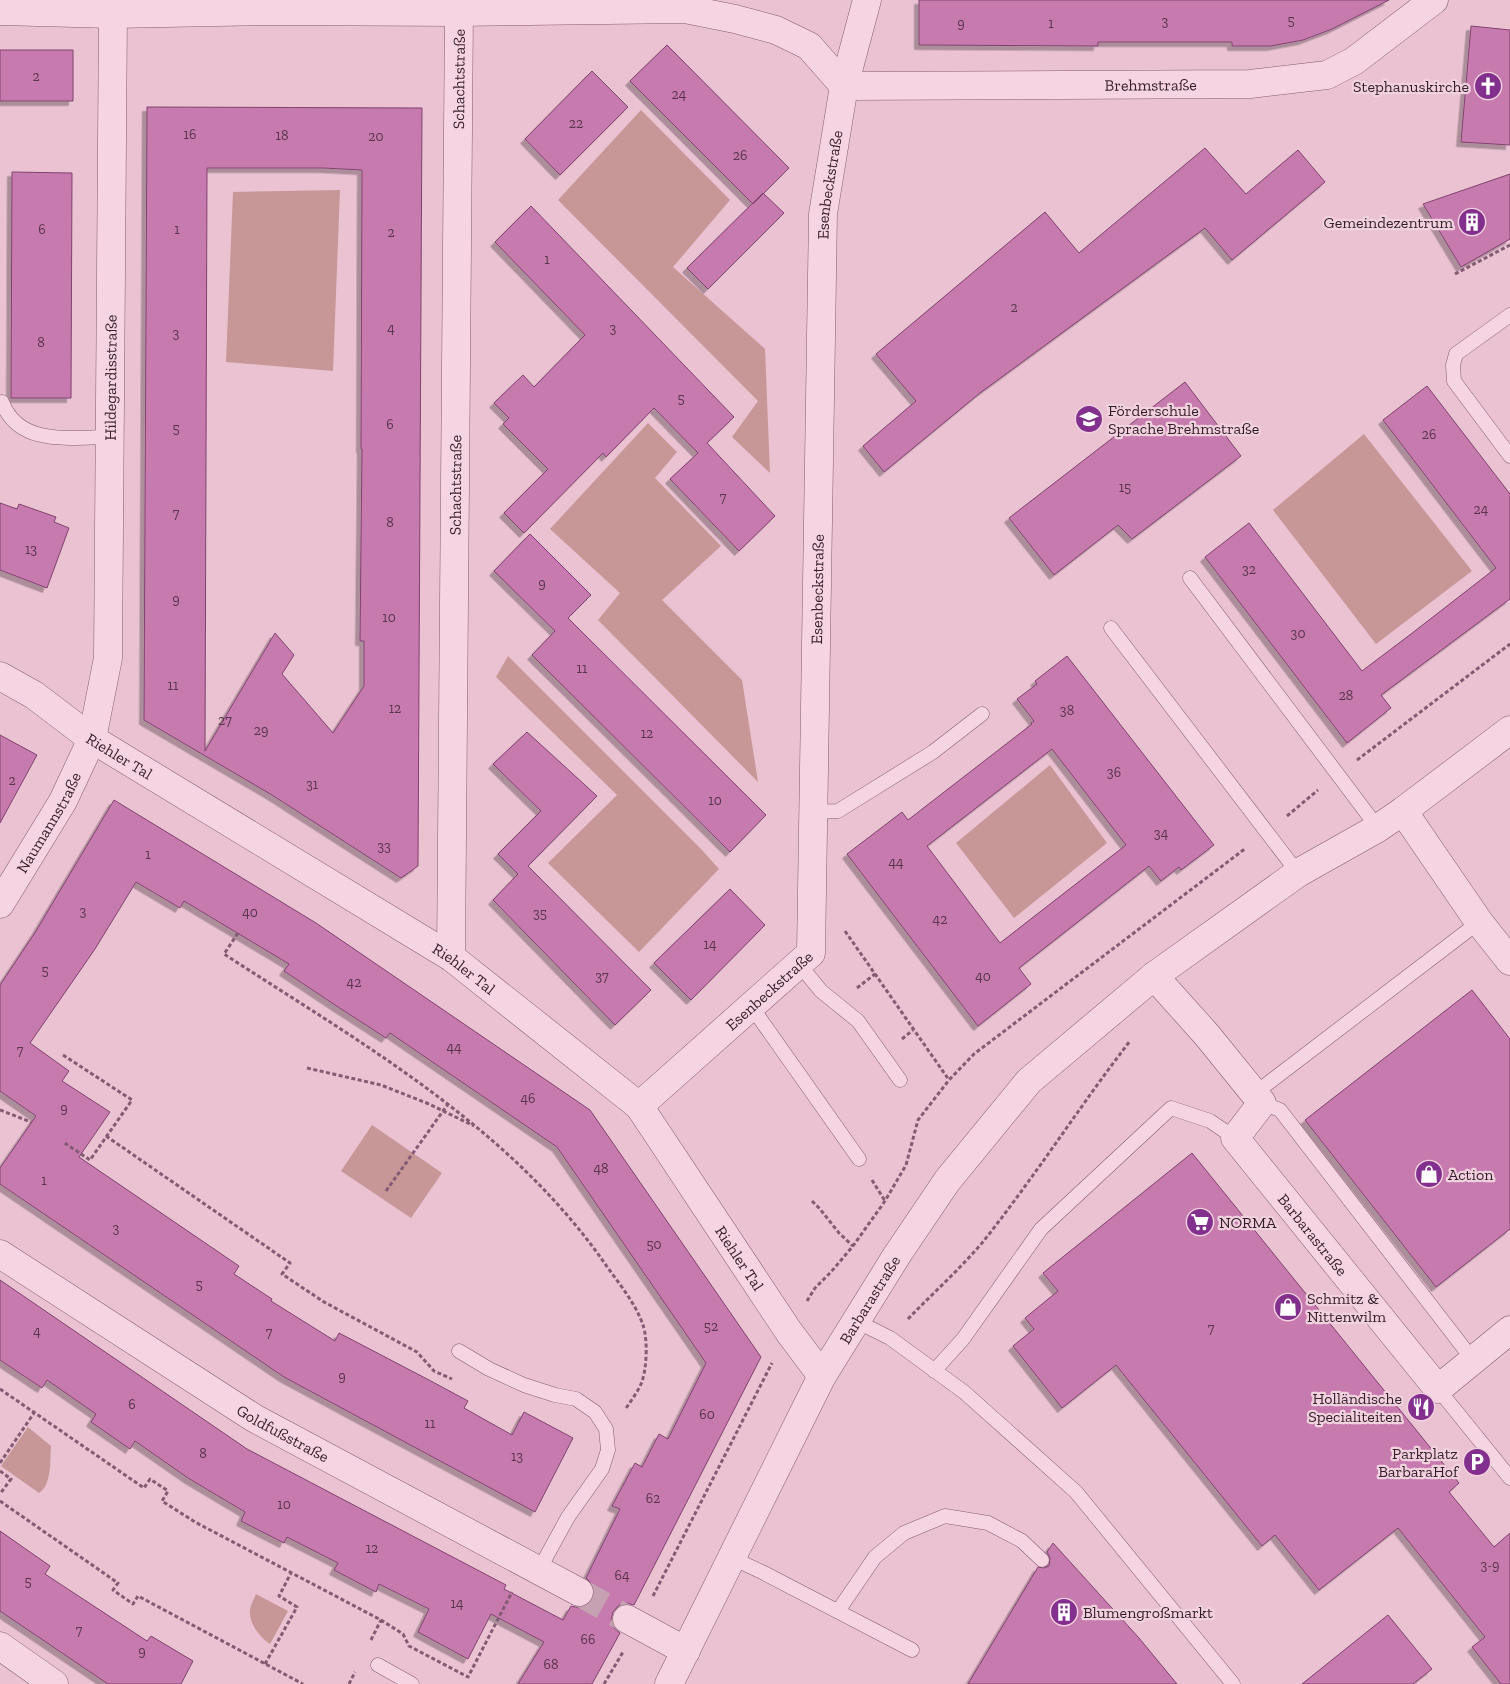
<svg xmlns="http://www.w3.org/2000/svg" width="1510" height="1684" viewBox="0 0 1510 1684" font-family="'Zilla Slab',serif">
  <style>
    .green { fill: #c79797 }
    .building { fill: #c67aae; stroke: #80426e; fill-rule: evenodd; filter: url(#shadow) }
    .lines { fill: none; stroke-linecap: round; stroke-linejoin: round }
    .street-tunnel { stroke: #c6a1b1; stroke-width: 28; stroke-dasharray: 28 14; stroke-linecap: butt }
    .lane-casing { stroke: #835b72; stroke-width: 15 }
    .street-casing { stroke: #835b72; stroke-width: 29 }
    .path { stroke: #835b72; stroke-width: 3; stroke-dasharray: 4 2.5; stroke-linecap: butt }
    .lane { stroke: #f6d4e2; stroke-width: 14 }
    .street { stroke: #f6d4e2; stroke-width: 28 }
    .labels { text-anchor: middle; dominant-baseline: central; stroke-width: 4.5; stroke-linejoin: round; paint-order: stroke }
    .number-label { font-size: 14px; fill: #58354c }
    .street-label { font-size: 16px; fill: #341e2b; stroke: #f2d1de }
    .poi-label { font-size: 16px; fill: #341e2b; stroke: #f2d1de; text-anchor: start }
  </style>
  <defs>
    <filter id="shadow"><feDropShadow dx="-4.5" dy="4.5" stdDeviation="0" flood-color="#0004"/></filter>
  </defs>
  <rect width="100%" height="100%" fill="#eac2d2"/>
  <path class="green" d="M641,110L730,200L673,267L765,349L770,473L732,437L758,401L558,200Z
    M340,190L333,371L226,362L233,192Z
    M648,423L677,452L655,478L721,546L662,600L742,680L758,782L598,620L620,593L550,529Z
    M1364,434L1472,571L1376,644L1273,510Z
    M508,656L701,849L719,869L639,952L548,863L617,795L496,677Z
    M1050,765L1107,843L1014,918L956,843Z
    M372,1125L442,1173L411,1218L341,1171Z
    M28,1427L51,1446C50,1460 52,1485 39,1493L1,1466Z
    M256,1594L288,1611L270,1644C260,1637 248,1623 250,1609C251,1604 254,1599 256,1594Z"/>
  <path class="building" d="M919,0H1389L1332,29L1303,40L1271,46H1232V42H1098V46L919,45Z
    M1471,26L1510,30V145L1461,142Z
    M667,45L789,168L753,204L630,81Z
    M0,50H73V101H0Z
    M592,71L628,107L560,175L525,139Z
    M147,107L422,108L418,866L401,878L272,795L144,720ZM207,168H324L362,170L361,449H362L360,641H364V686L333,733L282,674L294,655L275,633L205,751Z
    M1205,148L1246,194L1298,150L1325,182L1232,260L1205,228L980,393L884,472L863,446L916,401L876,354L1045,212L1079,253Z
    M12,172L72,173L71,398H11Z
    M1510,174V239L1461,267L1423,204Z
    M763,193L784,213L708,289L687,268Z
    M531,206L734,417L707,443L775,516L739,551L670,479L698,453L654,408L606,457L603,453L524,533L504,513L548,469L503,424L509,418L494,403L523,375L534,387L585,335L495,242Z
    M1185,382L1241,456L1132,539L1118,525L1054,575L1009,518Z
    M1427,386L1510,494V599L1381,695L1391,708L1347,743L1205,557L1249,523L1362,671L1411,634L1496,568L1383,420Z
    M0,503L17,509L19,504L56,517L54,522L69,528L47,588L0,570Z
    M530,534L591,595L568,618L766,815L730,852L532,655L555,631L494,571Z
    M1067,656L1214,845L1181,870L1179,867L1161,881L1149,866L1019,968L1031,984L978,1026L847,854L902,812L908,820L1032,724L1031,723L1034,721L1017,699L1037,684L1035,681ZM1052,749L1126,845L1000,943L927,846Z
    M527,732L597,796L528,866L651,990L615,1025L493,900L518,874L498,854L541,811L493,764Z
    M0,735L37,755L0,823Z
    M114,800L316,923L590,1110L761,1357L634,1605L627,1603L619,1605L613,1612L611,1620L613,1627L620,1633L592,1684H518L544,1642L491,1614L468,1659L418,1632L429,1609L379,1584L376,1592L334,1570L338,1563L287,1537L284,1543L241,1521L245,1512L188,1478L135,1441L130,1449L91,1422L96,1414L47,1380L42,1388L0,1360V1280L247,1449L506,1585L504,1589L563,1620L571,1606L580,1608L587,1605L592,1600L595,1592L592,1584L586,1578L620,1509L612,1506L635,1463L642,1467L659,1434L668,1439L706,1363L557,1147L390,1033L386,1038L335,1005L284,971L289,964L184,901L180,908L136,882L95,949L30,1043L69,1071L62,1081L110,1112L79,1157L239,1266L234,1274L272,1299L271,1301L335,1341L339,1333L429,1380L468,1401L464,1408L512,1435L524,1412L573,1438L535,1512L284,1377L0,1184V1168L36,1116L0,1091V985L36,931Z
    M730,889L765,925L691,1000L654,963Z
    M1472,990L1510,1039V1229L1436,1287L1305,1120Z
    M1192,1153L1459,1483L1449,1492L1494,1547L1510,1533V1684H1501L1472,1647L1485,1637L1398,1528L1319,1590L1275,1535L1262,1546L1116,1365L1062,1408L1013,1346L1034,1329L1025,1318L1058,1291L1043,1273Z
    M0,1531L50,1566L45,1574L147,1641L151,1636L193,1661L181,1684H108L0,1611Z
    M1053,1543L1139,1638L1177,1684H968L1038,1567L1044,1568L1049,1566L1050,1558L1047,1552Z
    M1388,1615L1432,1669L1413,1684H1302Z"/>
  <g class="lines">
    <path class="street-tunnel" d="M579,1592L627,1619"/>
    <g class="lane-casing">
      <path id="lane" d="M1510,315L1456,354L1453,365L1454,381L1510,456
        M2,402C19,447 71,437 109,437
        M1190,578L1378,828
        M1111,628L1298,873
        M813,812L838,811L933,752L982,714
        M799,964L821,991L858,1021L900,1080
        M751,1006L859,1159
        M1254,1094L1479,922
        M1262,1103L1280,1110L1473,1360
        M856,1321L890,1338L964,1392L1076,1492L1233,1684
        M459,1351L489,1369L524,1385L555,1395L576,1399L595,1412L606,1429L608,1450L602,1469L568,1517L539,1570
        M934,1371L963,1339L1041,1229L1171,1108L1210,1121L1235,1138
        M1438,1389L1510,1478
        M732,1558L762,1572L912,1650
        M838,1611L875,1557L904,1533L945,1516L988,1523L1022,1541L1042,1560
        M378,1665L412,1684"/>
    </g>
    <g class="street-casing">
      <g id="street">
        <path id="s1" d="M0,11L113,14L263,11L459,12L685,9L735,19L776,30L809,46L844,86L1250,84L1327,75L1354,61L1434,0"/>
        <path id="s2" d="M0,676L34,695L92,739L451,957L639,1106L789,1332L822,1376"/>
        <path d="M1403,811L1479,922L1510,961"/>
        <path id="s3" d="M0,904L63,801L92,739L108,658L113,14"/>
        <path id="s4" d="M451,957L459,12"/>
        <path id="s5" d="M1154,976L1206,1034L1262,1103L1235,1138L1438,1389L1510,1330"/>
        <path id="s6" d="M639,1106L811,953L823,214L844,86L867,0"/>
        <path id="s7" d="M0,1254L254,1418L579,1592"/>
        <path d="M627,1619L686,1651"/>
        <path d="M0,1646L54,1684"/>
        <path id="s8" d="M669,1684L822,1376L897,1255L947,1181L1029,1081L1154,976L1298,873L1378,828L1403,811L1510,730"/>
      </g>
    </g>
    <path class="path" d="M1455,274L1510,245
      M1357,760L1510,644
      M1287,816L1318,790
      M845,931L949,1080
      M238,933L224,954C361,1043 507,1125 603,1261C617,1281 635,1302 643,1325C648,1340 647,1370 641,1384C637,1393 630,1402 625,1410
      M857,988L875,974
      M902,1039L913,1030
      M63,1055L132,1100L90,1160L63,1142
      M307,1068L381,1085L429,1104L474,1126
      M0,1110L31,1122
      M106,1136L290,1263L282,1274L324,1302L417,1352L434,1371L452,1379
      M872,1180L885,1201
      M386,1191L448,1104
      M812,1201L820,1209L839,1233L853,1246
      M807,1301L815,1288L831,1272L853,1246L885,1201L906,1165L918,1120L949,1080L974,1054L1246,848
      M908,1319C932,1294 959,1270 982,1243C1034,1178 1079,1107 1130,1041
      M0,1389L144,1488L150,1479L168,1491L162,1501L195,1522L381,1620L403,1634L409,1646L468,1677L512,1592
      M0,1463L34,1413
      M0,1471L11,1479L0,1494
      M0,1501L118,1583L113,1590L133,1604L138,1596L303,1684
      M653,1596L772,1363
      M371,1640L381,1620
      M265,1664L297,1607L279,1596L291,1573
      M349,1684L355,1672
      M604,1684L623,1652"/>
    <use href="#lane" class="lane"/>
    <use href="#street" class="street"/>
  </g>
  <defs>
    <g id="church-disc" transform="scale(1.4375)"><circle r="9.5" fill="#822f8d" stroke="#f2d1de"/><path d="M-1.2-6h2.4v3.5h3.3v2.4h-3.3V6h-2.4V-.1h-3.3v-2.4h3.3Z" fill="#fff"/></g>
    <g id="building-disc" transform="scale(1.4375)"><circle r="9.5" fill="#822f8d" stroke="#f2d1de"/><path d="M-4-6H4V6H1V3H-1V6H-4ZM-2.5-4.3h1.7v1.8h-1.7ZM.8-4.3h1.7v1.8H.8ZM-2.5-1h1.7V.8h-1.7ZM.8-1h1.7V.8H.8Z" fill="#fff"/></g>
    <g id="school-disc" transform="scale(1.4375)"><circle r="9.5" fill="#822f8d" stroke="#f2d1de"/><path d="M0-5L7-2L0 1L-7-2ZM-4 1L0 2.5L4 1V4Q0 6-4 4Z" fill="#fff"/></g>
    <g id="shop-disc" transform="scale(1.4375)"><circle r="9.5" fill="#822f8d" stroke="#f2d1de"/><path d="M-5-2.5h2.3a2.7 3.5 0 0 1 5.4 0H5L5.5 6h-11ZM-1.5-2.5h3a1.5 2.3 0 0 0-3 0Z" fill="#fff"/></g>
    <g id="supermarket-disc" transform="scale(1.4375)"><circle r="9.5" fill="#822f8d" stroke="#f2d1de"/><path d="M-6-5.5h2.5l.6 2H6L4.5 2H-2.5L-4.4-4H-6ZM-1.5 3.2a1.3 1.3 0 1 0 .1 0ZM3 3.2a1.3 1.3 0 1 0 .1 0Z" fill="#fff"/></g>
    <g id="restaurant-disc" transform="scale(1.4375)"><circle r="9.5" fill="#822f8d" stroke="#f2d1de"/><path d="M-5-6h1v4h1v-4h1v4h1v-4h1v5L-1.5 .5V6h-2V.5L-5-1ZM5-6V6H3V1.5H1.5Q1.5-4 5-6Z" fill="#fff"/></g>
    <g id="parking-disc" transform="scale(1.4375)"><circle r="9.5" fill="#822f8d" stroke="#f2d1de"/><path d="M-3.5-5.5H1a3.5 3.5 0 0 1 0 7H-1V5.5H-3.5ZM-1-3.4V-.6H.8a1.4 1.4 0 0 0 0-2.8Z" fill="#fff"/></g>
  </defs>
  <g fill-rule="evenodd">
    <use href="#church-disc" x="1488" y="86"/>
    <use href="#building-disc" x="1472" y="222"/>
    <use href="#school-disc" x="1089" y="419"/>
    <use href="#shop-disc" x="1429" y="1174"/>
    <use href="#supermarket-disc" x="1200" y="1222"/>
    <use href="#shop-disc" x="1288" y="1307"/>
    <use href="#restaurant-disc" x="1421" y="1407"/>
    <use href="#parking-disc" x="1477" y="1462"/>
    <use href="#building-disc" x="1064" y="1612"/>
  </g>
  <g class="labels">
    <g class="number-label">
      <text x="1291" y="20">5</text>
      <text x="1165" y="21">3</text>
      <text x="961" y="23">9</text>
      <text x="1051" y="23">1</text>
      <text x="36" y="76">2</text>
      <text x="679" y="94">24</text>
      <text x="576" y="123">22</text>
      <text x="190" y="134">16</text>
      <text x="282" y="135">18</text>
      <text x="376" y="136">20</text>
      <text x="740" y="155">26</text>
      <text x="42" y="229">6</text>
      <text x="177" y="229">1</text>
      <text x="391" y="232">2</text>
      <text x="547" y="259">1</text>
      <text x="1014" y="307">2</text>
      <text x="391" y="328">4</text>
      <text x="613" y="328">3</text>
      <text x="176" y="333">3</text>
      <text x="41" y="342">8</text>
      <text x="681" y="398">5</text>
      <text x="390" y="424">6</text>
      <text x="176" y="428">5</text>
      <text x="1429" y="434">26</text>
      <text x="1125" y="487">15</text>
      <text x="723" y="497">7</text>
      <text x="1481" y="509">24</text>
      <text x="176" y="513">7</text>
      <text x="390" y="522">8</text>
      <text x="31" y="549">13</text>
      <text x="1249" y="569">32</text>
      <text x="542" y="583">9</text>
      <text x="176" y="599">9</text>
      <text x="389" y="617">10</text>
      <text x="1298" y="633">30</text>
      <text x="582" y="668">11</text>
      <text x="173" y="685">11</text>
      <text x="1346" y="695">28</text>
      <text x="395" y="708">12</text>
      <text x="1067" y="710">38</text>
      <text x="225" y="720">27</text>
      <text x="261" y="730">29</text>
      <text x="647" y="733">12</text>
      <text x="1114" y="772">36</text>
      <text x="12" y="780">2</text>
      <text x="312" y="784">31</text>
      <text x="715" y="800">10</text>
      <text x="1161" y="833">34</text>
      <text x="384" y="846">33</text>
      <text x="148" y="854">1</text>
      <text x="896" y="862">44</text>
      <text x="83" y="911">3</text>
      <text x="250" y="912">40</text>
      <text x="540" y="913">35</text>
      <text x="940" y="919">42</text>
      <text x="710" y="944">14</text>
      <text x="45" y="970">5</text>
      <text x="602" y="976">37</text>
      <text x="983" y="976">40</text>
      <text x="354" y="982">42</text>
      <text x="454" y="1047">44</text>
      <text x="20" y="1050">7</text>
      <text x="528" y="1098">46</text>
      <text x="64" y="1108">9</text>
      <text x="601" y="1168">48</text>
      <text x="44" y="1180">1</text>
      <text x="116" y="1228">3</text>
      <text x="654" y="1244">50</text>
      <text x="199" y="1284">5</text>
      <text x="711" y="1326">52</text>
      <text x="1211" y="1328">7</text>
      <text x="37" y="1331">4</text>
      <text x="269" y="1332">7</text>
      <text x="342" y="1376">9</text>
      <text x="132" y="1404">6</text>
      <text x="707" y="1414">60</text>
      <text x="430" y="1423">11</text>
      <text x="203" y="1453">8</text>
      <text x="517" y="1456">13</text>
      <text x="653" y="1498">62</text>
      <text x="284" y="1504">10</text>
      <text x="372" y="1548">12</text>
      <text x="1490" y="1565">3-9</text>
      <text x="622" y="1575">64</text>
      <text x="28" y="1581">5</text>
      <text x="457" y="1603">14</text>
      <text x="79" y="1630">7</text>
      <text x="588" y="1639">66</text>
      <text x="142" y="1651">9</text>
      <text x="551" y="1664">68</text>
    </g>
    <g class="street-label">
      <text stroke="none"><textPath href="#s4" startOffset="878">Schachtstraße</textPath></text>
      <text stroke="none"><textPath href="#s1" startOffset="1175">Brehmstraße</textPath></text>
      <text stroke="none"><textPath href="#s6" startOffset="999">Esenbeckstraße</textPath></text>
      <text stroke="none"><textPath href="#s3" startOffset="552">Hildegardisstraße</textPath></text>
      <text stroke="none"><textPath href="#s4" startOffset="472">Schachtstraße</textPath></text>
      <text stroke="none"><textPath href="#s6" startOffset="594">Esenbeckstraße</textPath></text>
      <text stroke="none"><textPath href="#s2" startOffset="144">Riehler Tal</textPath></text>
      <text stroke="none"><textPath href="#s3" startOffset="95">Naumannstraße</textPath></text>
      <text stroke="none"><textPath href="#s2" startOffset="549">Riehler Tal</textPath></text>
      <text stroke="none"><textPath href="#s6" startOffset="174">Esenbeckstraße</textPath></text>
      <text stroke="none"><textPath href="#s5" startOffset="335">Barbarastraße</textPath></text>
      <text stroke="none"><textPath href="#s2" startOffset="954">Riehler Tal</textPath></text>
      <text stroke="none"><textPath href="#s8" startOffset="434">Barbarastraße</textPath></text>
      <text stroke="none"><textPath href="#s7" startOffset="335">Goldfußstraße</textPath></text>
    </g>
    <g class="poi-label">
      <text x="1469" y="86" text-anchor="end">Stephanuskirche</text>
      <text x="1453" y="222" text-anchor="end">Gemeindezentrum</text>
      <text x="1108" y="410">Förderschule<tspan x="1108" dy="18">Sprache Brehmstraße</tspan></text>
      <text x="1448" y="1174">Action</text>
      <text x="1219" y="1222">NORMA</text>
      <text x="1307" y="1298">Schmitz &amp;<tspan x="1307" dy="18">Nittenwilm</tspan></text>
      <text x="1402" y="1398" text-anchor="end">Holländische<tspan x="1402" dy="18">Specialiteiten</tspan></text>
      <text x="1458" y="1453" text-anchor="end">Parkplatz<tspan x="1458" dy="18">BarbaraHof</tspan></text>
      <text x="1083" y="1612">Blumengroßmarkt</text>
    </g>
  </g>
</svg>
